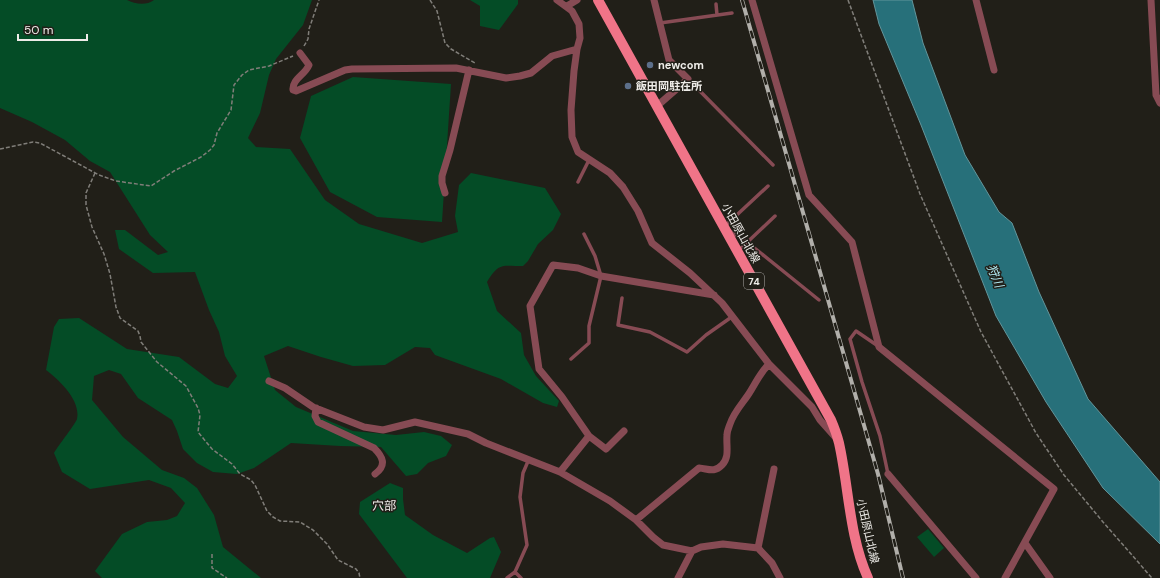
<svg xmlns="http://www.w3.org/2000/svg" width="1160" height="578" viewBox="0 0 1160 578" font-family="'DM Sans','Noto Sans JP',sans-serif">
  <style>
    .green { fill: #044c26 }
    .water { fill: #27707a; stroke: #63959b }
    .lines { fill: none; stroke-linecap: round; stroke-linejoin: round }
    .path { stroke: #807e79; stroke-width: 1.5; stroke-dasharray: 4 2; stroke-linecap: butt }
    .lane { stroke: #874b54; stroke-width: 3.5 }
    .street { stroke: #874b54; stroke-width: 7 }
    .primary { stroke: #f07488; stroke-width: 10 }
    .rail-casing { stroke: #b1afaa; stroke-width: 4 }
    .rail { stroke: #211f18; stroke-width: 2.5; stroke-dasharray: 8; stroke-linecap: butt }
    .service-dot { fill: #5c6f8a; stroke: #211f18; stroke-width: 1.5 }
    .labels { text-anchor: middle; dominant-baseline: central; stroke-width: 3; stroke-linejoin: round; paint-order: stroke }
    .shield { fill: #211f18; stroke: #b0aeaa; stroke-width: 1 }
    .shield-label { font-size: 10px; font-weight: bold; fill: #eeece8 }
    .poi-label { font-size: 11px; font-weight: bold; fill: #eeece8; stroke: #211f18; text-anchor: start }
    .street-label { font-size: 11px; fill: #eeece8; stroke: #211f18 }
    .water-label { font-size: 12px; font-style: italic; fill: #b6f0f9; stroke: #211f18 }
    .neighbourhood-label { font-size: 12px; fill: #eeece8; stroke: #211f18 }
  </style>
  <rect width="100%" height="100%" fill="#211f18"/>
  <path class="green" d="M0,0H127C135,4 146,6 154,0H312L303,25L276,59L269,75L260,113L248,138L256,147L290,149L325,200L359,224L422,243L458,232L455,216L459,185L471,173L545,188L561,214L553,230L538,244L528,261L523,266C502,266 499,262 487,282L497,311L521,333L524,355L536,376L559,401L557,407L543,403L501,379L435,355L430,348L415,347L385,365L353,366L321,357L288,346L264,356L275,390L296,407L353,431L396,435L424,432L441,436L452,445L446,456L428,463L417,474L406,476L381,447L340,446L291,443L254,468L237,474L213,472L197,463L183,449L177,431L172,420L138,398L121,374L109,370L94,376L92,400L123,437L162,470L184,478L197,488L214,515L223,547L261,578H102L95,571L122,534L147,522L167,520L177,516L185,503L171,488L149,480L90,489L62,472L54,453C58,446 76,423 77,419C81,400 59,380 46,370L54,327L59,319L79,318L127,349L179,357L215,384L228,388L237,376L225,356L219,332L209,310L195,272L153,273L119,249L115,230H125L158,255L168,252L150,235L110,172L90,161L65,140L32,122L0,108Z
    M470,0H518V4L499,30L480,26V6Z
    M353,77L451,84L442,222L377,217L330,192L300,138L311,96Z
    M390,483L403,488V499L405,515L433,535L467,553L490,538L494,537L501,552L490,578H407L359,514L360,502Z
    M928,529L944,548L934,557L917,537Z"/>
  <path class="water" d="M873,0H912L923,43L965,155L999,212L1012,223L1039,292L1088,399L1160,482V544L1103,488L1046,402L996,316L921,125L879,24Z"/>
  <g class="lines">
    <path class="path" d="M430,0L437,11L445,43L451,49L475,63
      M848,0L920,194L981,332L1036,433L1064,475L1103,522L1152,578
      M304,46L308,39L309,29L319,0
      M0,149L33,142L40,143L99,175L116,181L151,186L174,171L201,157L210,150L214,145L217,133L231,110L234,85L242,75L249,70L269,66L293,56
      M95,173L86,193V205L92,227L104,254L110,274L116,307L120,318L138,331L140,336L141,342L157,362L186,386L198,408L200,415L198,432L212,449L232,464L240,474L251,480L255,485L267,511L273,517L280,521L300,522L313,530L327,544L338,560L356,569L359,573L360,578
      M212,554V568L227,578"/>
    <path class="lane" d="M716,4L717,15
      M660,23L732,13
      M688,79L773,165
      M578,182L589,160
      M725,226L768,186
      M730,231L747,242L819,300
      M738,251L775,216
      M622,298L618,325L650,332L687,352L706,335L733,316
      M878,346L856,331L850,339L862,382L880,436L888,474
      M571,359L589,343V326L601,276L595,256L584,234
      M515,572L521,578
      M507,578L515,572L527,545L520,497L523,473L529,459"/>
    <path class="street" d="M557,0L572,11L579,24L580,38L577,49L574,71L571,110L572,137L578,152L610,173L623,187L638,211L652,243L690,273L722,303L769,364L812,407L820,420L836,438
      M654,0L669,60L688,79L657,106
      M752,0L809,195L852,242L879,347L1054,489L1005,578
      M976,0L994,70
      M1151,0L1156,95L1160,103
      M567,6L577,0
      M300,53L309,65C305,75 292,79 293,90L296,91L345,70L352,69L456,68L506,78L520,76L531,73L552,56L577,49
      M445,193L442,183V176L450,150L469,70
      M269,381L285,388L313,407L364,427L383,430L415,422L468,434L486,443L560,472L610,501L636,520L653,537L663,545L692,551L701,547L723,544L758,548L772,563L780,578
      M316,408L315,416L318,422L374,448C383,457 387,465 375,474
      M624,431L606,449L589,436L562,397L539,369L530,306L553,265L578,268L601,276L714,295
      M560,472L589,436
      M888,474L976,578
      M636,520L699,468C709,469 714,473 722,465C730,457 726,446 727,435C727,431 729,427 730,424C734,412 742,404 748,395C756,383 759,374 769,364
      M1025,543L1050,578
      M758,548L774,469
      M678,578L692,551"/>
    <path class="primary" d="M598,0L831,420C834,427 837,435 839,443C849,488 849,536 868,578"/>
    <g class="rail-casing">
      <path id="rail" d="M742,0L878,474L903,578"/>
    </g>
    <use href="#rail" class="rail"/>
  </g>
  <g class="service-dot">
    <circle cx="650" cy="65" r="4"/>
    <circle cx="628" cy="86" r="4"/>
  </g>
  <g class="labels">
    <rect class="shield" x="744" y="273" width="20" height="16" rx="3"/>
    <g class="shield-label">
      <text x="754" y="281">74</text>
    </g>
    <g class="poi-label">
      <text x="658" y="65">newcom</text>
      <text x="636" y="86">飯田岡駐在所</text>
    </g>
    <g class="street-label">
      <text transform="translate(741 233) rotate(61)">小田原山北線</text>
      <text transform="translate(868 531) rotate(77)">小田原山北線</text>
    </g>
    <g class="water-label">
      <text transform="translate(995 276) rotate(67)">狩川</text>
    </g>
    <g class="neighbourhood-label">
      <text x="384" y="506">穴部</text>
    </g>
  </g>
  <path d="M18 34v6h69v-6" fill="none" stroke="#eeece8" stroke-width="2"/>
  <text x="24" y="34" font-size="12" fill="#eeece8" stroke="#211f18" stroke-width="3" paint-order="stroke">50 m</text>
</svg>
